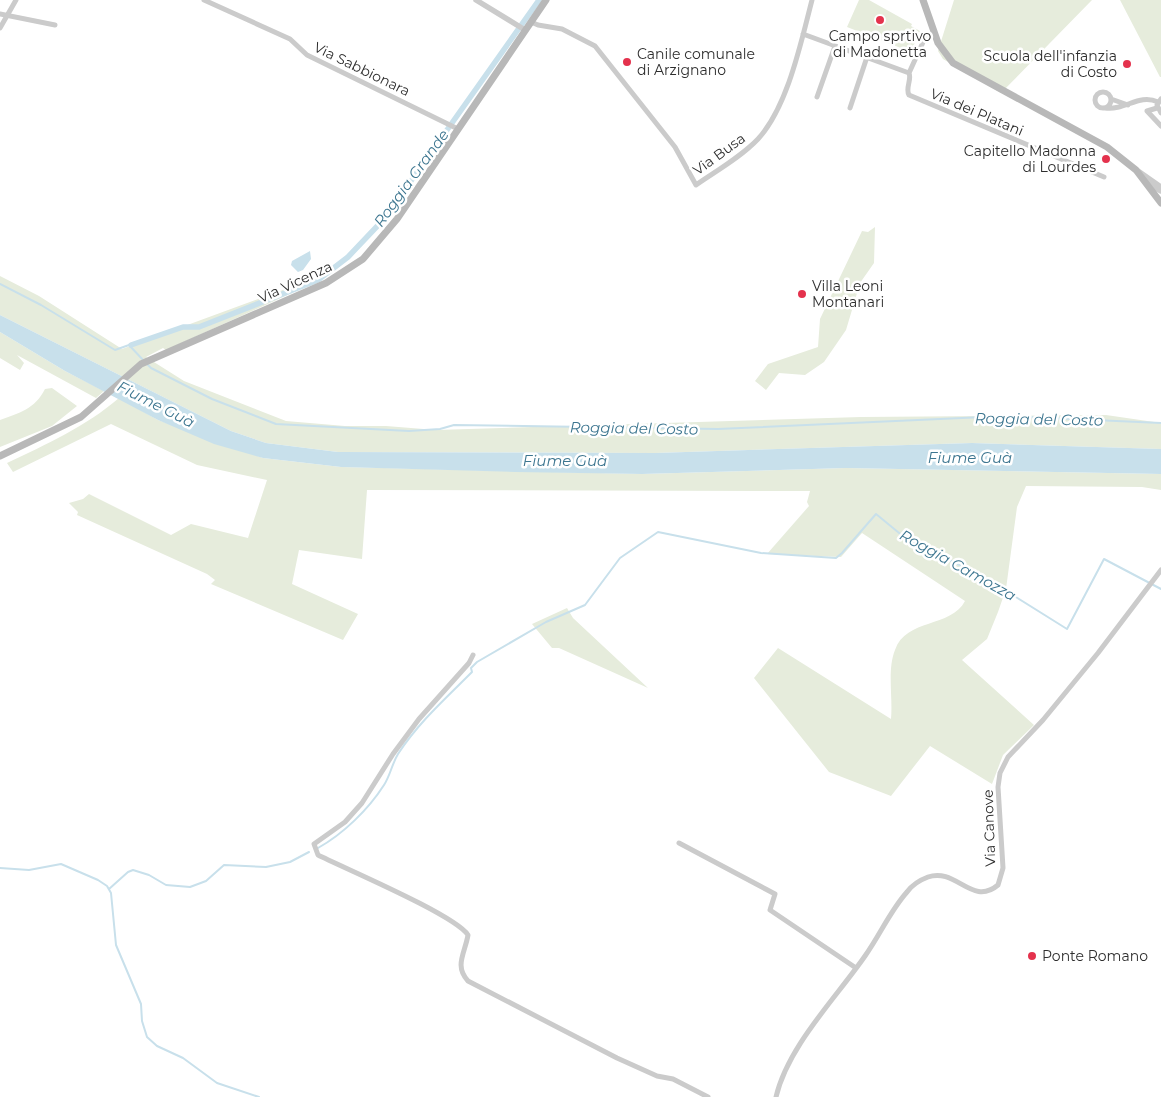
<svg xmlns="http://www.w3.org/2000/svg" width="1161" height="1097" viewBox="0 0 1161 1097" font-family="Montserrat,sans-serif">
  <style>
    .green { fill: #e6ecdc }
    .water { fill: #c8e0eb }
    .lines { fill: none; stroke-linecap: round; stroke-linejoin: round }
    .stream { stroke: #c8e0eb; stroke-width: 2 }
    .canal { stroke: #c8e0eb; stroke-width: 5.5 }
    .minor { stroke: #cbcbcb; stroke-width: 5 }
    .tertiary { stroke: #cbcbcb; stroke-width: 5.5 }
    .secondary { stroke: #b8b8b8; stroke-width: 7 }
    .poi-dot { fill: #e4324d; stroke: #fff; stroke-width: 2 }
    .labels { text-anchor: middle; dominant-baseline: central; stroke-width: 5; stroke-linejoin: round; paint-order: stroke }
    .poi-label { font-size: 14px; fill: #2e2e2e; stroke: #fff; text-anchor: start }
    .street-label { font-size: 14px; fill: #2e2e2e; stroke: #fff }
    .water-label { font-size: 15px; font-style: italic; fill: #3d7690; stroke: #fff }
  </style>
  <rect width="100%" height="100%" fill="#fff"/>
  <path class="green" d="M859,0H869L912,24L911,26L920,31L911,52L847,27Z
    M954,0H1092L1001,93L943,59L938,51Z
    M1120,0H1161V77H1160Z
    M875,227L874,263L860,283L846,330L824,362L805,375L779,373L766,390L755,381L768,364L818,347L820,319L862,231L868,232Z
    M0,276L39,296L122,349L291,287L292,293L166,350L163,348L146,357L184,381L286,421L345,426H386L436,430L861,417L1106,415L1161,423V449L972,443L655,453L338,452L266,443L231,431L0,315Z
    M0,332L65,371L104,391L96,398L17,355L24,363L20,370L0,358Z
    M52,388L77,406L52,426L0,447V420C19,413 35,409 45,389Z
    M119,398L158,420L263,458L341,467L642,474L846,468L1161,474V490L1142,487L1026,486L1017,507L1006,589L998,612L987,639L962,660L1034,725L1003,755L992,784L930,746L891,796L829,772L754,678L778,648L891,719C893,697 887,670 895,650C906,618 951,628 965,601L862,533L841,557L767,554L809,506L807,502L810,491L367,490L362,559L299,550L292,584L358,614L343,640L211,584L215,580L207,574L77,515L78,512L69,503L83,499L89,494L171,535L191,524L248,538L267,480L197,465L111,424L13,472L7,463C47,444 85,427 119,398Z
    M567,608L573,618L648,688L559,648H552L532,624Z"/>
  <path class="water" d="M310,251L311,259L303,270L298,272L291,265L292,261Z
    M0,315L231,431L266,443L338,452L655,453L972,443L1161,449V474L846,468L642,474L515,472L341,467L263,458L214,444L158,420L65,371L0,332Z"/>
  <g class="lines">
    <path class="stream" d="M0,284L41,305L115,350L129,345L144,361
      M147,364L151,368L212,399L276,424L409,431L440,429L454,425L718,429L1007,416L1161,423
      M318,848C343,834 368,810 384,785C390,776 392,764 398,754C418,723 446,698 472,672L471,668L477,662L546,622L585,605L620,558L658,532L761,553L836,558L842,553L876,514L904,537L987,579L1067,629L1104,559L1161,589
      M0,868L29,870L61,864L98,880L107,886L111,893L116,945L141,1004L142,1021L147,1037L157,1046L183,1058L217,1083L259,1097
      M109,889L128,872L133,870L149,875L166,885L190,887L206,881L224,865L266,867L290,862L309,852"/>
    <path class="canal" d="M131,345L183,327H199L318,280L348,257L384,219L539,0"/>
    <path class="minor" d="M204,0L290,39L307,55L458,129
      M0,14L55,25
      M531,22L538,25L562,29L595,46L675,147L696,185C716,171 741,157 758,139C788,106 801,42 812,0
      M0,28L16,0
      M933,32L924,40L909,73C912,80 905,88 909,95L1104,177
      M803,34L909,73
      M1095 100a8 8 0 1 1 16 0a8 8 0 1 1-16 0Z
      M817,97L835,46
      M1111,99L1128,105
      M1161,99L1157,105L1161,113
      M850,108L867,57
      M1105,108C1125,111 1139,93 1158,102
      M1157,108L1147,111L1161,126
      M473,655L469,663L419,719L393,754L362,803L345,822L314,844L318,855C346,869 455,915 468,935C465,953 454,966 468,981L617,1058L657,1076L673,1079L708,1097
      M679,843L775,894L770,910L856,968
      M776,1097C788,1046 836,998 865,956C880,935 890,911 907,892C912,885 920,880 928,877C956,867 972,907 998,885L1003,868L998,787L1000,773L1008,757L1043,720L1098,653L1161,570"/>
    <path class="tertiary" d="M476,0L525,30
      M1138,171L1161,187
      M1147,183L1161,191"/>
    <path class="secondary" d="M923,0L938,43L953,63L1107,147L1136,170L1161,203
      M0,456L81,417L141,364L326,283L363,259L397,219L546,0"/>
  </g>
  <g class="poi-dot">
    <circle cx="880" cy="20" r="5"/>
    <circle cx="627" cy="62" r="5"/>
    <circle cx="1127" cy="64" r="5"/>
    <circle cx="1106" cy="159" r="5"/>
    <circle cx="802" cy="294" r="5"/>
    <circle cx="1032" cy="956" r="5"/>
  </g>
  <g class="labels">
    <g class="poi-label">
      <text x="880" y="36" text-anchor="middle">Campo sprtivo<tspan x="880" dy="16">di Madonetta</tspan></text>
      <text x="637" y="54">Canile comunale<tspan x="637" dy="16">di Arzignano</tspan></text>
      <text x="1117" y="56" text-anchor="end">Scuola dell'infanzia<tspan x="1117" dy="16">di Costo</tspan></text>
      <text x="1096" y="151" text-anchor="end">Capitello Madonna<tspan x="1096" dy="16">di Lourdes</tspan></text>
      <text x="812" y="286">Villa Leoni<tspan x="812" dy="16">Montanari</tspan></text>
      <text x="1042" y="956">Ponte Romano</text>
    </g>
    <g class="street-label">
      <text transform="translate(362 69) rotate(26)">Via Sabbionara</text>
      <text transform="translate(977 112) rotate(23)">Via dei Platani</text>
      <text transform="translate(719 154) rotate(-36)">Via Busa</text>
      <text transform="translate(295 282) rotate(-25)">Via Vicenza</text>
      <text transform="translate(989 828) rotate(-92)">Via Canove</text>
    </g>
    <g class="water-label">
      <text transform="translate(411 178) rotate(-54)">Roggia Grande</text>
      <text transform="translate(156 404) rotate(27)">Fiume Guà</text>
      <text transform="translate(1039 419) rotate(1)">Roggia del Costo</text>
      <text transform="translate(634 428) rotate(1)">Roggia del Costo</text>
      <text x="970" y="457">Fiume Guà</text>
      <text x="565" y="460">Fiume Guà</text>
      <text transform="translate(958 565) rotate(29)">Roggia Camozza</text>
    </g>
  </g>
</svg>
